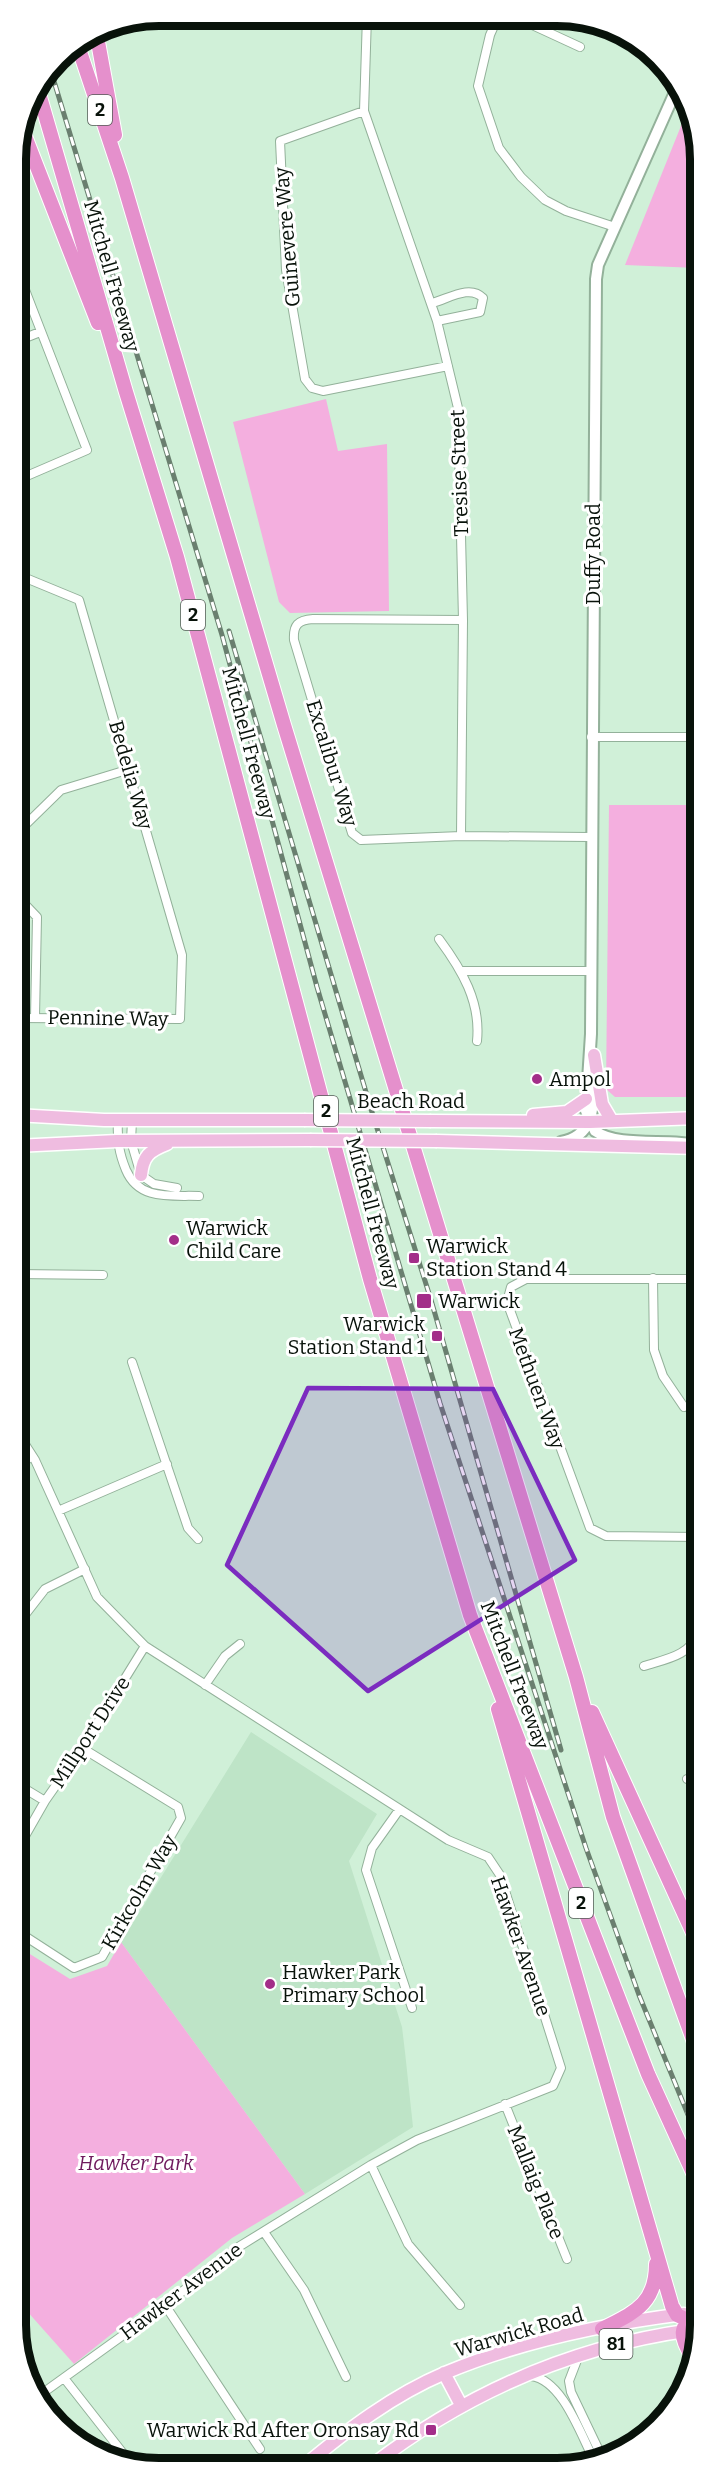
<svg xmlns="http://www.w3.org/2000/svg" width="715" height="2484" viewBox="0 0 715 2484" font-family="Bitter,serif">
  <style>
    .built { fill: #bee4c7 }
    .green { fill: #f4afdf }
    .lines { fill: none; stroke-linecap: round; stroke-linejoin: round }
    .street-casing { stroke: #93b19a; stroke-width: 10 }
    .secondary-casing { stroke: #93b19a; stroke-width: 14 }
    .primary-casing { stroke: #fff; stroke-width: 15 }
    .highway-casing { stroke: #fff; stroke-width: 16 }
    .street { stroke: #fff; stroke-width: 8 }
    .secondary { stroke: #fff; stroke-width: 10 }
    .primary { stroke: #efbce0; stroke-width: 12 }
    .highway { stroke: #e590cc; stroke-width: 14 }
    .rail-casing { stroke: #6a7f6f; stroke-width: 5 }
    .rail { stroke: #fff; stroke-width: 3; stroke-dasharray: 9; stroke-linecap: butt }
    .primary-bridge-casing { stroke: #fff; stroke-width: 15; stroke-linecap: butt }
    .primary-bridge { stroke: #efbce0; stroke-width: 12 }
    .marked { fill: #7b2cbf; fill-opacity: 0.2; stroke: #7b2cbf; stroke-width: 4.5; stroke-linejoin: round }
    .poi-dot { fill: #a32e89; stroke: #fff; stroke-width: 2 }
    .labels { text-anchor: middle; dominant-baseline: central; stroke-width: 6; stroke-linejoin: round; paint-order: stroke }
    .shield { fill: #fff; stroke: #525954; stroke-width: 1.5 }
    .shield-label { font-size: 18px; font-weight: bold; fill: #08120a }
    .street-label { font-size: 20px; fill: #08120a; stroke: #fff }
    .poi-label { font-size: 20px; fill: #08120a; stroke: #fff; text-anchor: start }
    .park-label { font-size: 20px; font-style: italic; fill: #6f1a5d; stroke: #fff }
    .rim { fill: none; stroke: #08120a; stroke-width: 8 }
  </style>
  <rect width="100%" height="100%" fill="#d0f0d8"/>
  <path class="built" d="M251,1732L377,1814L349,1861L402,2027L405,2052L413,2127L305,2194L121,1942Z"/>
  <path class="green" d="M687,111L697,131V268L625,265Z
    M326,399L338,451L387,444L389,611L290,613L279,602L233,422Z
    M698,800V1097H615L606,1089L609,805H692Z
    M121,1942L305,2194L232,2238L74,2364L18,2301L17,1946L70,1979L107,1966Z"/>
  <g class="lines">
    <g class="street-casing">
      <path id="street" d="M367,16L364,111L437,321L458,408L463,620L461,836
        M498,17L490,35L478,86L499,148L521,177L545,200L566,211L615,227
        M515,17L580,47
        M364,111L280,141L286,270L305,379L312,388L323,391L448,366
        M15,264L87,450L22,478L16,490
        M432,303C448,299 470,284 483,298L480,312L437,321
        M15,342L40,332
        M16,574L79,600L182,955L180,1019L16,1018
        M463,620L313,619C298,620 293,625 294,640L352,833L361,840L461,836L590,837
        M591,737H698
        M16,834L61,790L130,769
        M16,895L37,917L35,1017
        M439,939C462,970 481,1002 477,1041
        M462,971H591
        M118,1121C117,1140 119,1153 126,1170C139,1201 171,1195 199,1196
        M132,1121L131,1141L141,1175L154,1184L177,1188
        M17,1274L103,1275
        M653,1278L654,1350L663,1376L684,1407
        M699,1279H526L511,1287L507,1302L590,1528L606,1536L699,1537
        M132,1362L188,1528L198,1539
        M17,1432L35,1460L97,1597L145,1646L448,1840L488,1857L500,1875L561,2068L553,2086L417,2140L371,2165L240,2246L165,2305L40,2395
        M17,1467L32,1456
        M58,1511L167,1464
        M696,1537L699,1607
        M17,1625L45,1589L85,1569
        M644,1666C666,1659 690,1656 699,1632
        M205,1685L225,1656L240,1644
        M687,1779L699,1775
        M17,1784L45,1801
        M399,1810L372,1848L366,1870L412,2008
        M17,1850L45,1801L82,1748L145,1646
        M17,1931L74,1968L102,1957L181,1818L178,1807L82,1748
        M505,2104L567,2259
        M371,2165L408,2244L460,2305
        M264,2232L304,2290L346,2377
        M165,2305L260,2449
        M579,2355L569,2381L571,2392L603,2459
        M531,2376C563,2380 581,2436 595,2462
        M64,2378L133,2466"/>
    </g>
    <g class="secondary-casing">
      <path id="secondary" d="M676,90L598,265L596,279L591,1034L586,1111L595,1131C619,1148 667,1138 697,1145
        M561,1142C596,1136 593,1104 594,1076"/>
    </g>
    <g class="primary-casing">
      <path id="primary" d="M594,1055L602,1104L612,1121
        M16,1115L104,1120H304
        M533,1115L567,1112L586,1099
        M431,1121L590,1122L698,1118
        M437,1141L698,1148
        M16,1146L117,1141L310,1140
        M141,1175C143,1156 149,1151 167,1144
        M444,2373L461,2405
        M304,2466C347,2430 393,2395 445,2373C519,2342 604,2324 684,2314
        M371,2466C466,2393 573,2346 692,2330"/>
    </g>
    <g class="highway-casing">
      <path id="highway" d="M96,31L115,135
        M77,43L122,178L284,725L576,1677L613,1817L699,2056
        M37,87L126,392L177,557L370,1279L470,1615L648,2074L700,2188
        M21,126L98,323
        M498,1709L672,2306L677,2315L700,2326
        M592,1712L699,1946
        M602,2329C633,2313 656,2305 656,2264
        M694,2361C682,2338 674,2328 700,2312"/>
    </g>
    <use href="#street" class="street"/>
    <use href="#secondary" class="secondary"/>
    <use href="#primary" class="primary"/>
    <use href="#highway" class="highway"/>
    <g class="rail-casing">
      <path id="rail" d="M50,68L222,635L317,987L440,1403L586,1848L639,1995L700,2144
        M229,631L371,1109L431,1300L561,1750"/>
    </g>
    <use href="#rail" class="rail"/>
    <g class="primary-bridge-casing">
      <path id="primary-bridge" d="M304,1120L431,1121
        M310,1140L437,1141"/>
    </g>
    <use href="#primary-bridge" class="primary-bridge"/>
  </g>
  <path class="marked" d="M308,1388L493,1389L575,1560L368,1691L227,1565Z"/>
  <g class="poi-dot">
    <circle cx="537" cy="1079" r="6"/>
    <circle cx="174" cy="1240" r="6"/>
    <rect x="408" y="1252" width="12" height="12" rx="3"/>
    <rect x="416" y="1293" width="16" height="16" rx="3"/>
    <rect x="431" y="1330" width="12" height="12" rx="3"/>
    <circle cx="270" cy="1984" r="6"/>
    <rect x="425" y="2424" width="12" height="12" rx="3"/>
  </g>
  <g class="labels">
    <g class="shield">
      <rect x="88" y="95" width="24" height="30" rx="4.5"/>
      <rect x="181" y="600" width="24" height="30" rx="4.5"/>
      <rect x="314" y="1096" width="24" height="30" rx="4.5"/>
      <rect x="569" y="1888" width="24" height="30" rx="4.5"/>
      <rect x="599.5" y="2329" width="33" height="30" rx="4.5"/>
    </g>
    <g class="shield-label">
      <text x="100" y="110">2</text>
      <text x="193" y="615">2</text>
      <text x="326" y="1111">2</text>
      <text x="581" y="1903">2</text>
      <text x="616" y="2344">81</text>
    </g>
    <g class="street-label">
      <text transform="translate(287 237) rotate(-95)">Guinevere Way</text>
      <text transform="translate(112 276) rotate(74)">Mitchell Freeway</text>
      <text transform="translate(459 473) rotate(-92)">Tresise Street</text>
      <text transform="translate(593 554) rotate(-90)">Duffy Road</text>
      <text transform="translate(249 743) rotate(75)">Mitchell Freeway</text>
      <text transform="translate(332 763) rotate(73)">Excalibur Way</text>
      <text transform="translate(131 775) rotate(74)">Bedelia Way</text>
      <text transform="translate(108 1018) rotate(1)">Pennine Way</text>
      <text x="411" y="1101">Beach Road</text>
      <text transform="translate(373 1213) rotate(75)">Mitchell Freeway</text>
      <text transform="translate(537 1388) rotate(70)">Methuen Way</text>
      <text transform="translate(515 1675) rotate(69)">Mitchell Freeway</text>
      <text transform="translate(90 1732) rotate(-57)">Millport Drive</text>
      <text transform="translate(139 1892) rotate(-60)">Kirkcolm Way</text>
      <text transform="translate(521 1946) rotate(71)">Hawker Avenue</text>
      <text transform="translate(536 2182) rotate(68)">Mallaig Place</text>
      <text transform="translate(181 2291) rotate(-37)">Hawker Avenue</text>
      <text transform="translate(519 2332) rotate(-16)">Warwick Road</text>
    </g>
    <g class="poi-label">
      <text x="549" y="1079">Ampol</text>
      <text x="186" y="1228">Warwick<tspan x="186" dy="23">Child Care</tspan></text>
      <text x="426" y="1246">Warwick<tspan x="426" dy="23">Station Stand 4</tspan></text>
      <text x="438" y="1301">Warwick</text>
      <text x="425" y="1324" text-anchor="end">Warwick<tspan x="425" dy="23">Station Stand 1</tspan></text>
      <text x="282" y="1972">Hawker Park<tspan x="282" dy="23">Primary School</tspan></text>
      <text x="419" y="2430" text-anchor="end">Warwick Rd After Oronsay Rd</text>
    </g>
    <g class="park-label">
      <text x="136" y="2163">Hawker Park</text>
    </g>
  </g>
  <path d="M0 0H715V2484H0ZM159 26H557A133 133 0 0 1 690 159V2325A133 133 0 0 1 557 2458H159A133 133 0 0 1 26 2325V159A133 133 0 0 1 159 26Z" fill="#fff" fill-rule="evenodd"/>
  <path class="rim" d="M159 26H557A133 133 0 0 1 690 159V2325A133 133 0 0 1 557 2458H159A133 133 0 0 1 26 2325V159A133 133 0 0 1 159 26Z"/>
</svg>
